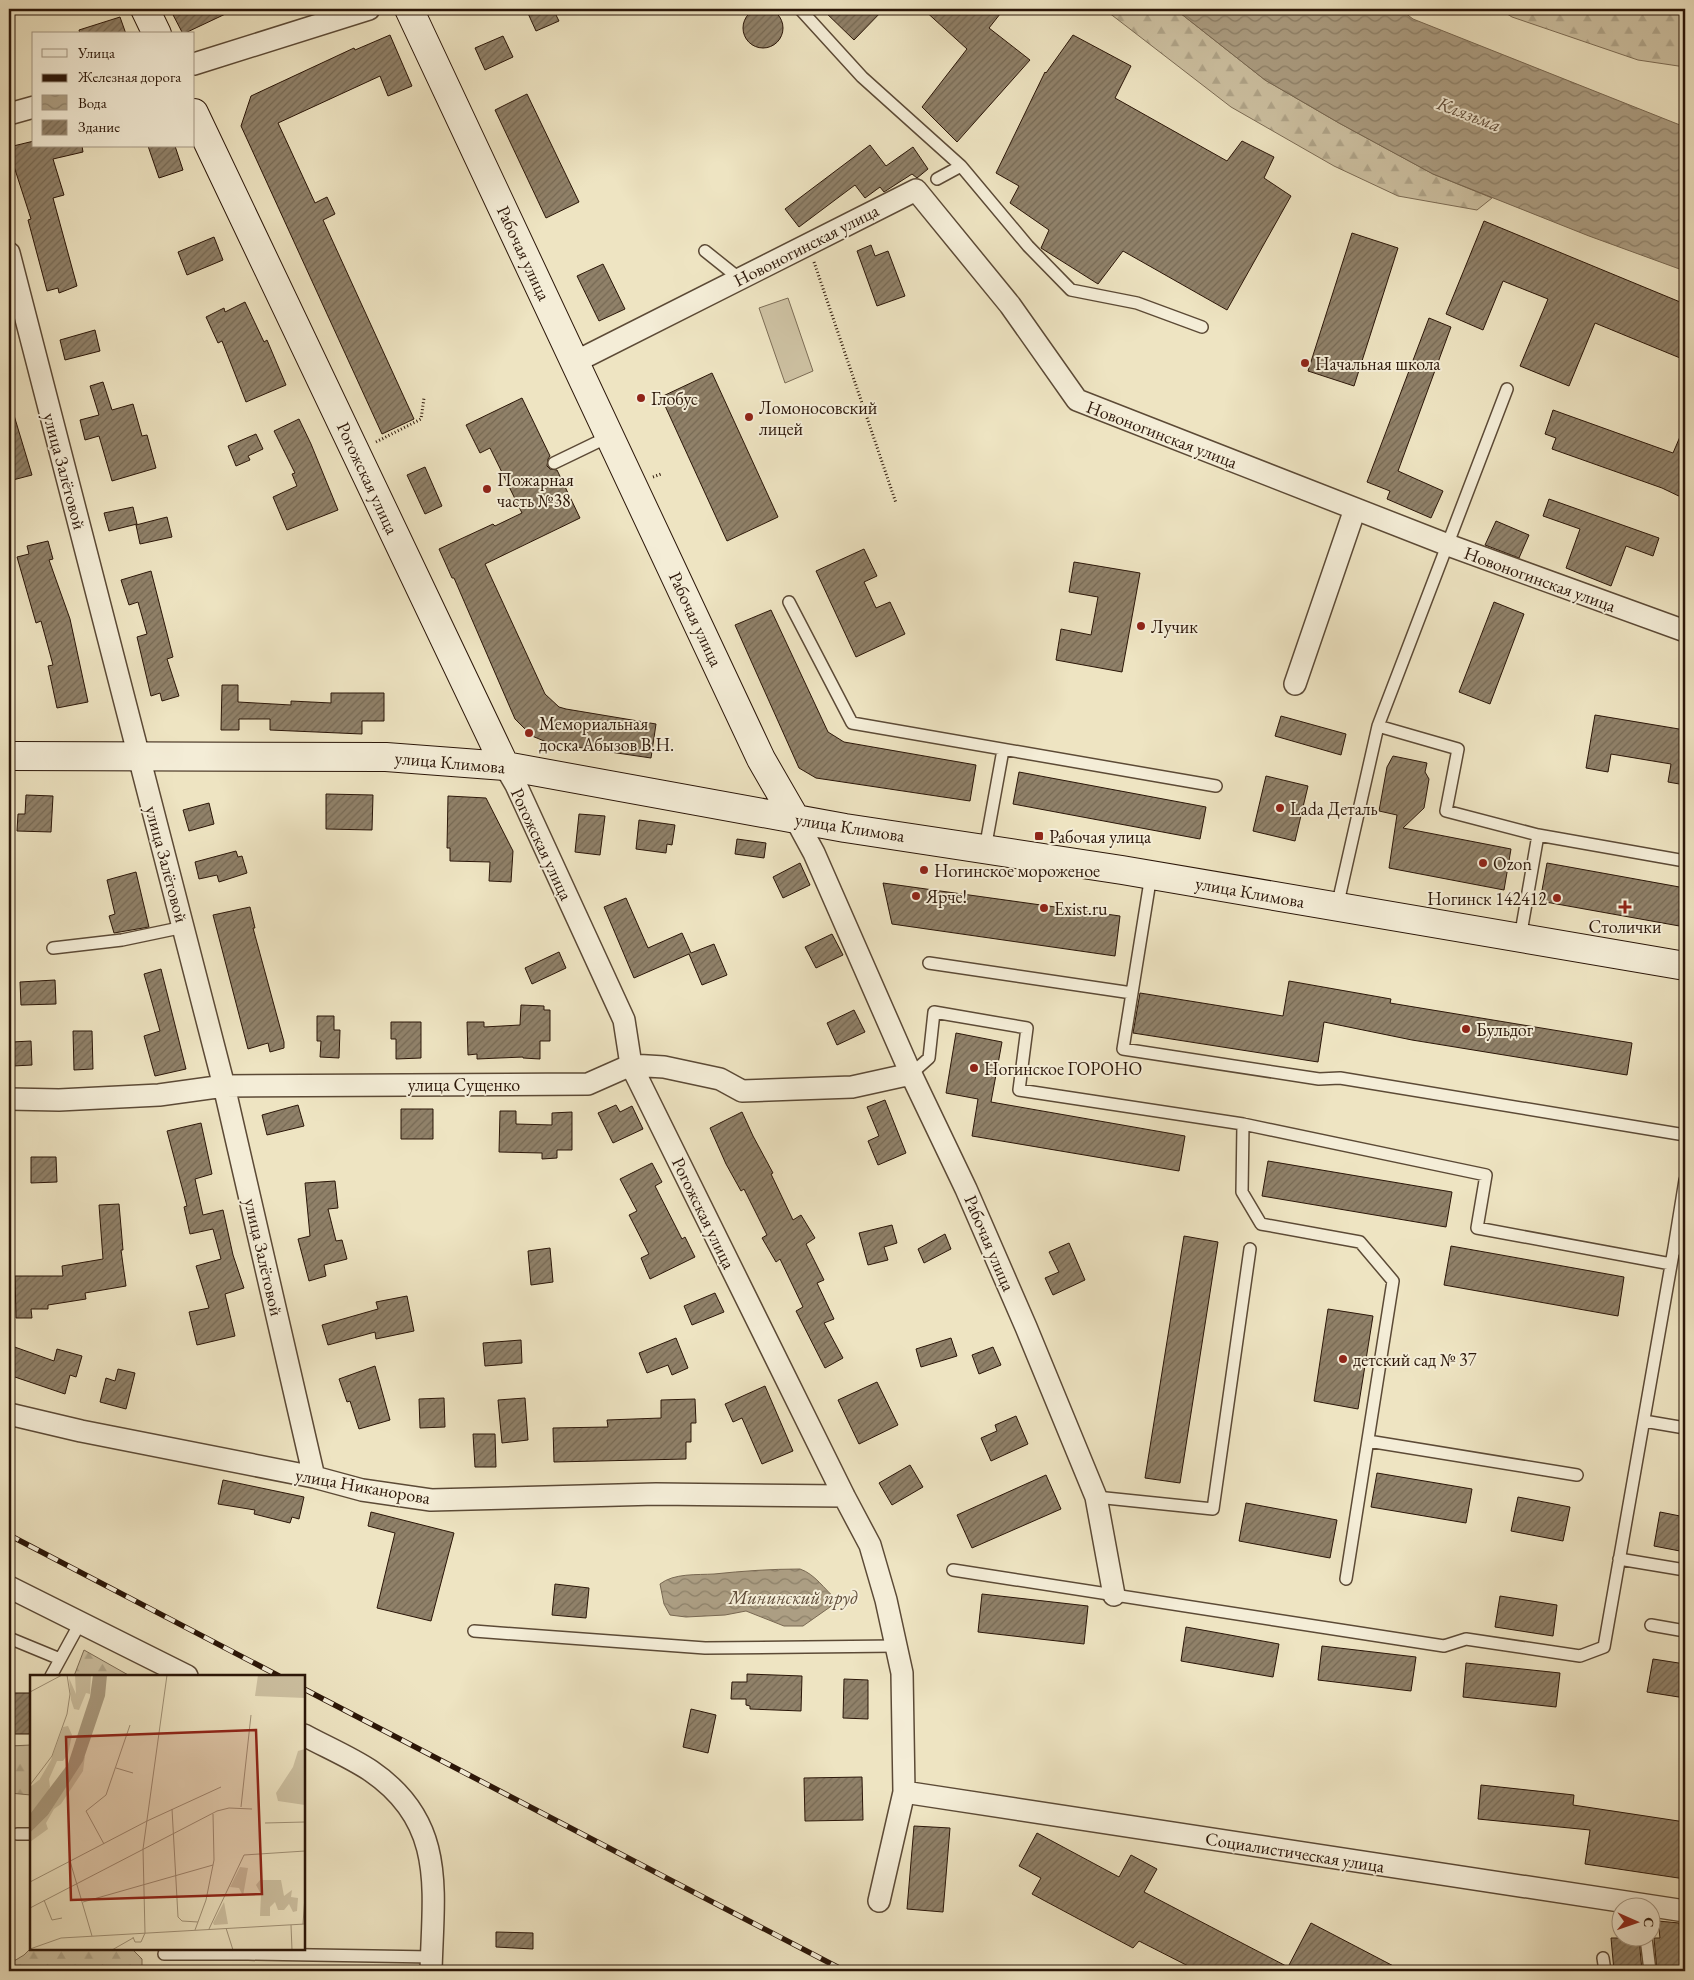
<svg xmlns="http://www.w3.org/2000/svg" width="1694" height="1980" viewBox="0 0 1694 1980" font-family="'EB Garamond',serif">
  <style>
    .forest { fill: url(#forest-firs); stroke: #7c6c55 }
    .garden { fill: #cdc1a2; stroke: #7c6c55 }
    .water { fill: url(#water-waves); stroke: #786852 }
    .building { fill: url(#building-hatch); stroke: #2b1608 }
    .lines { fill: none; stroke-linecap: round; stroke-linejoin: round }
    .lane-casing { stroke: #5c4a36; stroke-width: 14 }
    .street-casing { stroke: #5c4a36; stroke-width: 24 }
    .secondary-casing { stroke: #2b1608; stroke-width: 30 }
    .path { stroke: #2b1608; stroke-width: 3; stroke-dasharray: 1 2.5; stroke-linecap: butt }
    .lane { stroke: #f4edd7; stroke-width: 11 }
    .street { stroke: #f4edd7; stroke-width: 21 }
    .secondary { stroke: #f4edd7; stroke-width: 28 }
    .rail-casing { stroke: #2b1608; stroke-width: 5.5 }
    .rail { stroke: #f4edd7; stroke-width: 4; stroke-dasharray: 11; stroke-linecap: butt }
    .poi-dot { fill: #8f2418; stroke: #f4edd7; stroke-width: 2 }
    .labels { text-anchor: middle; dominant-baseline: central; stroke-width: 4; stroke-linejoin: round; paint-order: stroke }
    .street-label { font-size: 18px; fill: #2b1608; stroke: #f4edd7 }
    .poi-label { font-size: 18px; fill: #2b1608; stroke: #f4edd7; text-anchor: start }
    .water-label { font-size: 19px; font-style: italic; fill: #5f4c39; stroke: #f4edd7 }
    .inset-road { fill: none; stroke: #a09278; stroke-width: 1 }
    .view { fill: #8f2418; fill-opacity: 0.15; stroke: #8f2418; stroke-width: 2.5 }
    .inset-edge { fill: none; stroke: #2b1608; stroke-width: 2.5 }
  </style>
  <defs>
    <pattern id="forest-firs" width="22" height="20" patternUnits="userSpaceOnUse" patternTransform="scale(1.25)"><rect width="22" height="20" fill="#cdc1a2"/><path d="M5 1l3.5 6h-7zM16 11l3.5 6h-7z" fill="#b0a58a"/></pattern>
    <pattern id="water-waves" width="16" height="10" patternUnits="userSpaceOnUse" patternTransform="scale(1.25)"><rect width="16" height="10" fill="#ac9e83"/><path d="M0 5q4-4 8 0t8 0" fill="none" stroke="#8c8069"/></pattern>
    <pattern id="building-hatch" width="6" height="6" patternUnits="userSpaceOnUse" patternTransform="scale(1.25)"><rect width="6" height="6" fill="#908169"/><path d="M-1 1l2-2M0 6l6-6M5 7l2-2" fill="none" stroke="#766954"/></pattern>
  </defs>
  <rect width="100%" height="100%" fill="#eee4c2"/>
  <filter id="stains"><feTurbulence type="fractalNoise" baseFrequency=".004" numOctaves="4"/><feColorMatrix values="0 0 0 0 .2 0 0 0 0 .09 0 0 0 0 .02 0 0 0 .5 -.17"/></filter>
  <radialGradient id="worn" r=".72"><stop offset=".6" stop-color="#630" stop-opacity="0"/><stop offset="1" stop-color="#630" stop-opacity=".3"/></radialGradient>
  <path class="forest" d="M1104,9H1175L1265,80L1339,123L1433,174L1492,198L1477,210L1398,196L1334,166L1231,107Z
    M1499,9H1685V67L1638,60L1512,17Z
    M84,1650L130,1676H74Z
    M31,1745V1795L9,1793V1746Z
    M31,1948L132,1949L142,1959V1971H9V1964L24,1955Z"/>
  <path class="garden" d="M788,298L813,371L785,383L759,308Z"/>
  <path class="water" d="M1175,9H1400L1413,19L1685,127V271L1589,236L1433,174L1339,123L1265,80Z
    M800,1569C815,1574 824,1589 837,1600L830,1607L803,1626H784L746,1611L725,1615L686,1617L670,1615L664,1604L660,1584C674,1573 697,1575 714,1574C743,1571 771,1569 800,1569Z"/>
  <path class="building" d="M743 28a20 20 0 1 1 40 0a20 20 0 1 1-40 0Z
    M170,9H236L183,34Z
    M526,9H553L559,21L536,31Z
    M822,9H884L854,40Z
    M923,9H1004L989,28L1030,60L957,142L922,107L967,49Z
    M120,17L126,34H80L79,30Z
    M390,35L412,86L388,96L380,76L278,123L315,203L327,197L335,214L323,220L414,419L382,434L241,126L251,96L354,48L355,50Z
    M1073,35L1131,66L1115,98L1227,161L1242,141L1274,157L1264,178L1291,196L1227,310L1123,251L1098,284L1041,248L1049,230L1010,203L1019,186L996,173L1045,72L1046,73Z
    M503,36L513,57L485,70L475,48Z
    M527,94L579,202L546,218L495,110Z
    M34,141V146H82L83,152L53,159L64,195L53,198L77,286L59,293L58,288L47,291L28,220L31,219L9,151V147Z
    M870,145L886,166L913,147L928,169L917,178L912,174L884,192L880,187L865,198L855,185L799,227L785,209Z
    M148,146H175L183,170L159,178Z
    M1484,221L1685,304V360L1595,323L1569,386L1520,366L1548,299L1503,281L1483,330L1446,314Z
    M1352,233L1398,248L1354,386L1308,371Z
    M214,237L223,260L187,275L178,252Z
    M871,245L875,256L888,251L905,296L877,306L857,251Z
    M603,264L625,309L599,321L577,276Z
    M245,302L264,342L267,340L286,385L246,402L222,341L218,343L206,317L224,308L225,312Z
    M1429,318L1451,327L1398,471L1443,491L1431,518L1387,499L1390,491L1367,482Z
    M95,330L100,351L65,360L60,340Z
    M712,373L778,517L727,541L661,397Z
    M103,382L112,410L133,404L142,436L147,435L156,468L112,481L99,436L85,440L80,420L99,415L90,386Z
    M522,398L550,456L548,459L547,466L550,469L557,470L580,518L485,564L545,694L559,707L566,709L656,724L651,758L549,743L532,736L515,719L454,578H452L439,549L493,524L495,526L522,513L490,448L480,453L466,425Z
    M1553,410L1673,453L1685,425V499L1662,488L1552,449L1556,438L1545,434Z
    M13,412L32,475L9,481V413Z
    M299,419L311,444L338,510L287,530L273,497L297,486L292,474L295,473L274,431Z
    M256,434L263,449L248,456L250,460L236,466L228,446Z
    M425,467L442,506L425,514L407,475Z
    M1549,499L1659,538L1653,556L1626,546L1611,586L1566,568L1580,529L1543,516Z
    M133,507L137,524L109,531L104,513Z
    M167,517L172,537L140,544L136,525Z
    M1496,521L1529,535L1519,558L1485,545Z
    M48,541L53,559L49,560L70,619L88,702L57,708L48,666L53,665L41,621L36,623L17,557L29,554L27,546Z
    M864,549L877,576L864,582L876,608L890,602L905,634L856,657L816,571Z
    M1074,562L1140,573L1122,672L1056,660L1061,629L1091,635L1098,597L1069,592Z
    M151,571L173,657L167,659L179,696L162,701L160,693L151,696L137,637L147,634L138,602L129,605L121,580Z
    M1494,602L1524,614L1490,704L1459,692Z
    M771,610L828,732L844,742L976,765L970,801L816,778L799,768L735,625Z
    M222,685H238V702L291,705V701L331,703V693H384V721H362V734L270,730V719H239V730H221Z
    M1595,715L1685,730V785L1668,782L1671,764L1611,754L1608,772L1586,768Z
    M1281,716L1346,734L1341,755L1275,736Z
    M1393,756L1427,763L1425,772L1429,779L1424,808L1403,828L1511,849L1504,890L1389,868L1397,815L1379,811L1387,767Z
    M1019,772L1206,807L1200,839L1013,804Z
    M1266,776L1308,786L1295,841L1253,831Z
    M326,794L373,795L372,830L326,829Z
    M26,795L53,796L51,832L17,831L18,814H25Z
    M448,796L486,798L513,851L511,882L489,881L490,862L450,861V848H447Z
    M209,803L214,824L189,831L183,810Z
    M579,814L605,816L600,855L575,852Z
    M639,820L675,825L672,845L667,844L666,853L636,849Z
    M737,839L766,843L764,858L735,854Z
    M236,851L238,857L242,856L247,873L219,882L217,875L199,879L195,862Z
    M800,863L810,885L783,898L773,877Z
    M1547,863L1685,888V927L1540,901Z
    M136,872L149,927L114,933L109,916L115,914L107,880Z
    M883,883L1120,916L1115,956L892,924Z
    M626,898L648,948L682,933L691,953L714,944L727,975L702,985L689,954L634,978L604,907Z
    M250,907L255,928H253L284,1042V1048L270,1052L268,1043L248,1049L213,915Z
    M832,934L843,955L816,968L805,947Z
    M559,952L566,968L532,984L525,968Z
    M161,969L186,1069L155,1076L144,1036L160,1031L144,974Z
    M55,980L56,1004L21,1005L20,982Z
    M1289,981L1391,999L1390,1003L1632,1043L1627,1075L1412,1040L1324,1022L1318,1062L1133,1033L1140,993L1283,1016Z
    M521,1005L544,1006V1010H550V1041H540V1059L523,1058V1057L477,1059V1054L468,1055L467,1022H484V1027L520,1025Z
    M854,1010L865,1032L837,1045L827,1023Z
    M317,1016H334V1030H340L339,1058L320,1057L321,1041H317Z
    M391,1022H421V1058L396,1059V1039H391Z
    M73,1031H92L93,1069L74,1070Z
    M956,1033L1002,1042L991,1102L1185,1136L1179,1171L972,1136L978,1099L946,1093Z
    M31,1041L32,1065L13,1066L12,1042Z
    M885,1100L906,1153L878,1165L868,1141L879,1136L867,1107Z
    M298,1105L304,1126L267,1135L262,1115Z
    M616,1105L620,1112L632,1106L643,1129L613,1143L598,1113Z
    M401,1109H433V1139H401Z
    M500,1111H516V1124L552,1125V1113L572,1112V1150H557V1158L542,1159V1153L499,1152Z
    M742,1112L753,1136L773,1173L771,1174L793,1220L801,1215L815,1238L806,1244L824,1280L817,1283L834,1319L824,1323L843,1358L825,1368L796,1311L803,1307L780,1259L776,1262L762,1238L767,1235L744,1189L741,1191L726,1164L710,1128Z
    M201,1123L212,1174L195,1179L203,1215L223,1210L233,1255L244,1288L225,1294L235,1336L197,1345L189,1312L209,1308L196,1266L221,1259L213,1229L190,1234L184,1207L187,1206L167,1131Z
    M31,1157H56L57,1182L31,1183Z
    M1268,1161L1452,1192L1446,1227L1262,1196Z
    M652,1163L662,1182L655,1186L682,1239L685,1237L695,1257L650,1279L641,1258L649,1254L629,1215L637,1211L620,1179Z
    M335,1181L338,1208L328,1209L336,1241L342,1240L347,1259L324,1265L326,1276L309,1281L298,1239L310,1236L305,1183Z
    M119,1204L123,1250H121L126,1286L85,1293L86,1299L48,1305V1309H31L32,1318H16L15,1276H63L62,1266L103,1259L99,1205Z
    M892,1225L897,1243L884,1247L888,1260L868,1265L859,1233Z
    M945,1234L951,1249L924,1263L918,1249Z
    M1184,1236L1218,1242L1180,1483L1145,1478Z
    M1069,1243L1085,1280L1053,1295L1045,1278L1059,1272L1049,1252Z
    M1451,1246L1624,1277L1618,1316L1444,1285Z
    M550,1248L553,1282L531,1285L528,1251Z
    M715,1293L724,1312L692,1325L684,1306Z
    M407,1296L414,1331L376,1339L375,1332L328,1345L322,1325L378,1309L376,1302Z
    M1328,1309L1373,1316L1358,1409L1314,1401Z
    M676,1338L688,1368L672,1375L668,1365L647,1373L639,1353Z
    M951,1338L957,1356L921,1367L916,1349Z
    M521,1340L522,1363L485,1366L483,1343Z
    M9,1345L54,1361L57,1349L82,1356L76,1377L70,1375L65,1394L9,1375Z
    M993,1347L1001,1365L979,1374L972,1355Z
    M375,1366L390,1420L359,1429L350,1401L347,1402L339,1379Z
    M118,1369L135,1373L126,1409L100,1402L106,1378L115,1381Z
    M877,1382L898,1425L859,1444L838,1400Z
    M765,1386L793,1451L762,1464L742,1418L733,1422L725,1404Z
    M444,1398L445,1427L420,1428L419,1399Z
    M525,1398L528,1440L502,1443L498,1400Z
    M695,1399L696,1423H691V1442H686V1459L554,1462L553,1428L608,1427L607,1420L661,1418V1400Z
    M1016,1416L1028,1444L991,1461L981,1438L997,1431L995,1425Z
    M473,1434H495L496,1467H475Z
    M910,1465L923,1487L892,1505L879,1483Z
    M1377,1473L1472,1489L1466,1523L1371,1507Z
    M1046,1475L1061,1509L972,1548L957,1515Z
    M223,1480L304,1497L299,1519L292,1517L290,1523L254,1514L255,1510L218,1504Z
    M1518,1497L1570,1507L1563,1541L1511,1531Z
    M1246,1503L1337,1520L1330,1558L1239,1541Z
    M371,1512L454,1533L431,1621L377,1608L395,1533L368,1526Z
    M1660,1512L1685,1517V1552L1654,1546Z
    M555,1584L589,1588L586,1618L552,1615Z
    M982,1594L1088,1606L1084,1644L978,1632Z
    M1500,1596L1557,1605L1553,1636L1495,1627Z
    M1186,1627L1279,1644L1273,1677L1181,1661Z
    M1322,1646L1416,1657L1411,1691L1318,1680Z
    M1653,1659L1685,1664V1698L1647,1692Z
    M1466,1663L1560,1673L1556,1707L1463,1697Z
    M747,1674L802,1676L801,1711L750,1709V1706L746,1705V1699H731L732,1682H747Z
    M844,1679L868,1680V1719L843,1718Z
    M11,1693H31V1734H11Z
    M691,1709L716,1715L708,1753L683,1747Z
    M862,1777L863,1820L805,1821L804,1778Z
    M1481,1785L1574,1795L1573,1805L1685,1822V1879L1585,1864L1590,1830L1478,1819Z
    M914,1826L950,1828L943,1912L907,1909Z
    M1037,1833L1119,1877L1131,1855L1157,1869L1144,1892L1288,1967L1311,1923L1403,1971H1198L1139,1941L1133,1948L1032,1894L1041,1878L1019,1866Z
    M1658,1921L1679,1923L1685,1971H1657L1654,1938H1660Z
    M496,1932L533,1933V1949L496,1947Z
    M1611,1938H1639L1642,1971H1614Z"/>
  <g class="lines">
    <g class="lane-casing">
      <path id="lane" d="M800,9L862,77L961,166
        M937,179L961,166L1028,246L1071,290L1137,303L1202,327
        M705,251L740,279
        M554,463L610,436
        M789,602L852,723L1216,786
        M1378,726L1507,389
        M985,849L1003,750
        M1151,875L1123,1049L1319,1079L1340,1078L1685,1135
        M1337,907L1378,726L1458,749L1446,811L1538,835
        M1520,938L1538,835L1685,861
        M53,948L122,940L184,927
        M929,963L1132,993
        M911,1074L929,1058L934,1012L1027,1028L1019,1090L1243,1124L1486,1175L1477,1228L1671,1264
        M1243,1124L1242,1192L1261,1224L1360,1242L1393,1281L1346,1579
        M1685,1180L1674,1248L1685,1250
        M1644,1421L1685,1428
        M1368,1441L1577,1475
        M1096,1497L1213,1509L1250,1249
        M1619,1559L1685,1570
        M953,1570L1444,1646L1466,1639L1580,1656L1604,1647L1674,1248
        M1651,1625L1685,1631
        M474,1631L705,1648L896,1646
        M9,1638L60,1659
        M51,1676L80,1623
        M17,1834H31
        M1646,1938L1650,1971
        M164,1954H248V1949
        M248,1954L432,1957
        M1603,1958L1605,1971"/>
    </g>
    <g class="street-casing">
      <path id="street" d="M194,64L369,9
        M9,114L34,107
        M9,253L224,1086L314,1477
        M575,362L916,190L1010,305L1077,400L1448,545L1685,631
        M1295,684L1355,509
        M505,766L516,785L624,1020L631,1065L844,1496L870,1545L886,1600L902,1673L904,1792L879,1901
        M795,818L814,853L911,1074L966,1189L1026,1327L1096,1497L1114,1595
        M9,1099L59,1100L159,1095L224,1086L588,1084L631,1065L664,1067L720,1079L742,1091L852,1087L911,1074
        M9,1414L81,1431L314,1477L362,1490L431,1500L656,1494L844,1496
        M9,1587L187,1676
        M304,1735C326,1747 350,1757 371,1771C447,1823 433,1891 431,1971
        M904,1792L1685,1911"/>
    </g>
    <g class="secondary-casing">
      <path id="secondary" d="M145,9L157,34
        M409,9L761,759L795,818
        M194,113L505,766
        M9,756L386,757L505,766L845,828L1122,870L1685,966"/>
    </g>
    <path class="path" d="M814,262L896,503
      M376,442L421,419L424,398
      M653,477L661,474"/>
    <use href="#lane" class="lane"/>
    <use href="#street" class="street"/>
    <use href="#secondary" class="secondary"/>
    <g class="rail-casing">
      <path id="rail" d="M9,1535L279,1676
        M304,1689L845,1971"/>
    </g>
    <use href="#rail" class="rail"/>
  </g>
  <g class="poi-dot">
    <circle cx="1305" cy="363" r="5"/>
    <circle cx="641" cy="398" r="5"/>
    <circle cx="749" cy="417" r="5"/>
    <circle cx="487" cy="489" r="5"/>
    <circle cx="1141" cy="626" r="5"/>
    <circle cx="529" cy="733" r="5"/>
    <circle cx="1280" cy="808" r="5"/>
    <rect x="1034" y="831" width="10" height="10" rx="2.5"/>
    <circle cx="1483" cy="863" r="5"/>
    <circle cx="924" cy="870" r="5"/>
    <circle cx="916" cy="896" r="5"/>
    <circle cx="1557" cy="898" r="5"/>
    <path d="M1622.5 899.5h5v5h5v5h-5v5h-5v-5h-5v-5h5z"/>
    <circle cx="1044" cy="908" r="5"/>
    <circle cx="1466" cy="1029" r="5"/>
    <circle cx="974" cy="1068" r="5"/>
    <circle cx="1343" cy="1359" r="5"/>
  </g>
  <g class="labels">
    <g class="street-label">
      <text transform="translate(806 245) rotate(-27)">Новоногинская улица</text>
      <text transform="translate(524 253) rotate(65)">Рабочая улица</text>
      <text transform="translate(1162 434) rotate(21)">Новоногинская улица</text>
      <text transform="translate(65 471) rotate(75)">улица Залётовой</text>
      <text transform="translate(368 478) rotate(65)">Рогожская улица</text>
      <text transform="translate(1540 579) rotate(20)">Новоногинская улица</text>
      <text transform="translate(696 619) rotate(65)">Рабочая улица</text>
      <text transform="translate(450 762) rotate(5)">улица Климова</text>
      <text transform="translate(850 827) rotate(9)">улица Климова</text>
      <text transform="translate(542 844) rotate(65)">Рогожская улица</text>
      <text transform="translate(167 864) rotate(75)">улица Залётовой</text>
      <text transform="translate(1250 892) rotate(10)">улица Климова</text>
      <text x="464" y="1084">улица Сущенко</text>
      <text transform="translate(704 1213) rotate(64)">Рогожская улица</text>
      <text transform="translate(990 1243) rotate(67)">Рабочая улица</text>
      <text transform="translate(264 1257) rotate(77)">улица Залётовой</text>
      <text transform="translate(363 1486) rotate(10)">улица Никанорова</text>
      <text transform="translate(1295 1852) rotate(9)">Социалистическая улица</text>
    </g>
    <g class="poi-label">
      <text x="1315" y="363">Начальная школа</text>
      <text x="651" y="398">Глобус</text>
      <text x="759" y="407">Ломоносовский<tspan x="759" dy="21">лицей</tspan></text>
      <text x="497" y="479">Пожарная<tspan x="497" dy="21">часть №38</tspan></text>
      <text x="1151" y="626">Лучик</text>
      <text x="539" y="723">Мемориальная<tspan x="539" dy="21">доска Абызов В.Н.</tspan></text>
      <text x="1290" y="808">Lada Деталь</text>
      <text x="1049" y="836">Рабочая улица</text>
      <text x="1493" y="863">Ozon</text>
      <text x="934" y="870">Ногинское мороженое</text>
      <text x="926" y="896">Ярче!</text>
      <text x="1547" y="898" text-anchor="end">Ногинск 142412</text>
      <text x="1054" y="908">Exist.ru</text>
      <text x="1625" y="926" text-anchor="middle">Столички</text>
      <text x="1476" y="1029">Бульдог</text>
      <text x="984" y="1068">Ногинское ГОРОНО</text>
      <text x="1353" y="1359">детский сад № 37</text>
    </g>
    <g class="water-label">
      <text transform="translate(1469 114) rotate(21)">Клязьма</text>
      <text x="793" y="1597">Мининский пруд</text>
    </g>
  </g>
  <g transform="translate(30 1675)">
    <rect width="275" height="275" fill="#eee4c2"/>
    <path d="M45,0H61L60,19L56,18L49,35L44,34L41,25L39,3L46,19ZM228,0H275V23L225,21ZM38,51L42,60L38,79L33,86H27L19,104L20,112L4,133L7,109L21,85L33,52ZM275,74V130L248,126L246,118L263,92L268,76ZM55,81L53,96L31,129L24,134L16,148L18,154L0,167V158L18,140ZM210,192L218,193L213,221L209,213L200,212ZM230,205H251L254,221L262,215L261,222L268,223L267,236L263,237L259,229L254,235H248L245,227L240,232V241H230L231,219L226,210ZM194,227L198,249L184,250L183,248Z" fill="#cdc1a2"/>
    <path d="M9,105L20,114L0,139V112Z" fill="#cdc1a2"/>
    <path d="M63,0H77L75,21L53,86L18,140L0,158V139L38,89L60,22Z" fill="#ac9e83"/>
    <path class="inset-road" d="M0,17L32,0M86,93L103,98M0,110L22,81L37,39L40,19L37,0M211,132L221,40M142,134L148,242L152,246L168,247M117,146L191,112M235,148L275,147M74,169L56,136L76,120L100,50M40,186L62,261M0,207L117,146M14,225L22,245L32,243M53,227L183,190M0,233L187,136L199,133L222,134M273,249L275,221M261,250L262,275M196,253L203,275M179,254L214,180L275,176M165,255L176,225L184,185L183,139M103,262L105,267H111L115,258L113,174L137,0M0,274L31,263L275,249M82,275L103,263"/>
    <path class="view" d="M226,55L232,219L41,225L36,62Z"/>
    <rect width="275" height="275" class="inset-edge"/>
  </g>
  <rect width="1694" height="1980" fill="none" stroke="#eee4c2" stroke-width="30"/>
  <rect x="10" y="10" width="1674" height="1960" fill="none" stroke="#2b1608" stroke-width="2.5"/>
  <rect x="15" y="15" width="1664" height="1950" fill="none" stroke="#2b1608"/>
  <rect x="32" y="32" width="162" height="115" fill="#f4edd7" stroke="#a49784"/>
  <rect x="42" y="49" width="25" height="8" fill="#f4edd7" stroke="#a49784"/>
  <text x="78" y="58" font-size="15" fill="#2b1608">Улица</text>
  <rect x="42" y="74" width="25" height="8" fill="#2b1608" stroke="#a49784"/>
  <text x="78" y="82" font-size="15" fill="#2b1608">Железная дорога</text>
  <rect x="42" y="95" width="25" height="15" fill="url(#water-waves)" stroke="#a49784"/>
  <text x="78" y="108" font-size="15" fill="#2b1608">Вода</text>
  <rect x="42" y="120" width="25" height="15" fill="url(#building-hatch)" stroke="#a49784"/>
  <text x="78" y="132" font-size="15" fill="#2b1608">Здание</text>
  <g transform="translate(1636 1922) rotate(92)"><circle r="24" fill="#f4edd7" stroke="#a49784"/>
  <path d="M0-4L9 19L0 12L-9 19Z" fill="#8f2418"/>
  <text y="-8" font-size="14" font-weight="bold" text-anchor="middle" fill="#2b1608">С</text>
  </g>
  <rect width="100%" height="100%" filter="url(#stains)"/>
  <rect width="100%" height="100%" fill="url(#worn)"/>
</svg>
